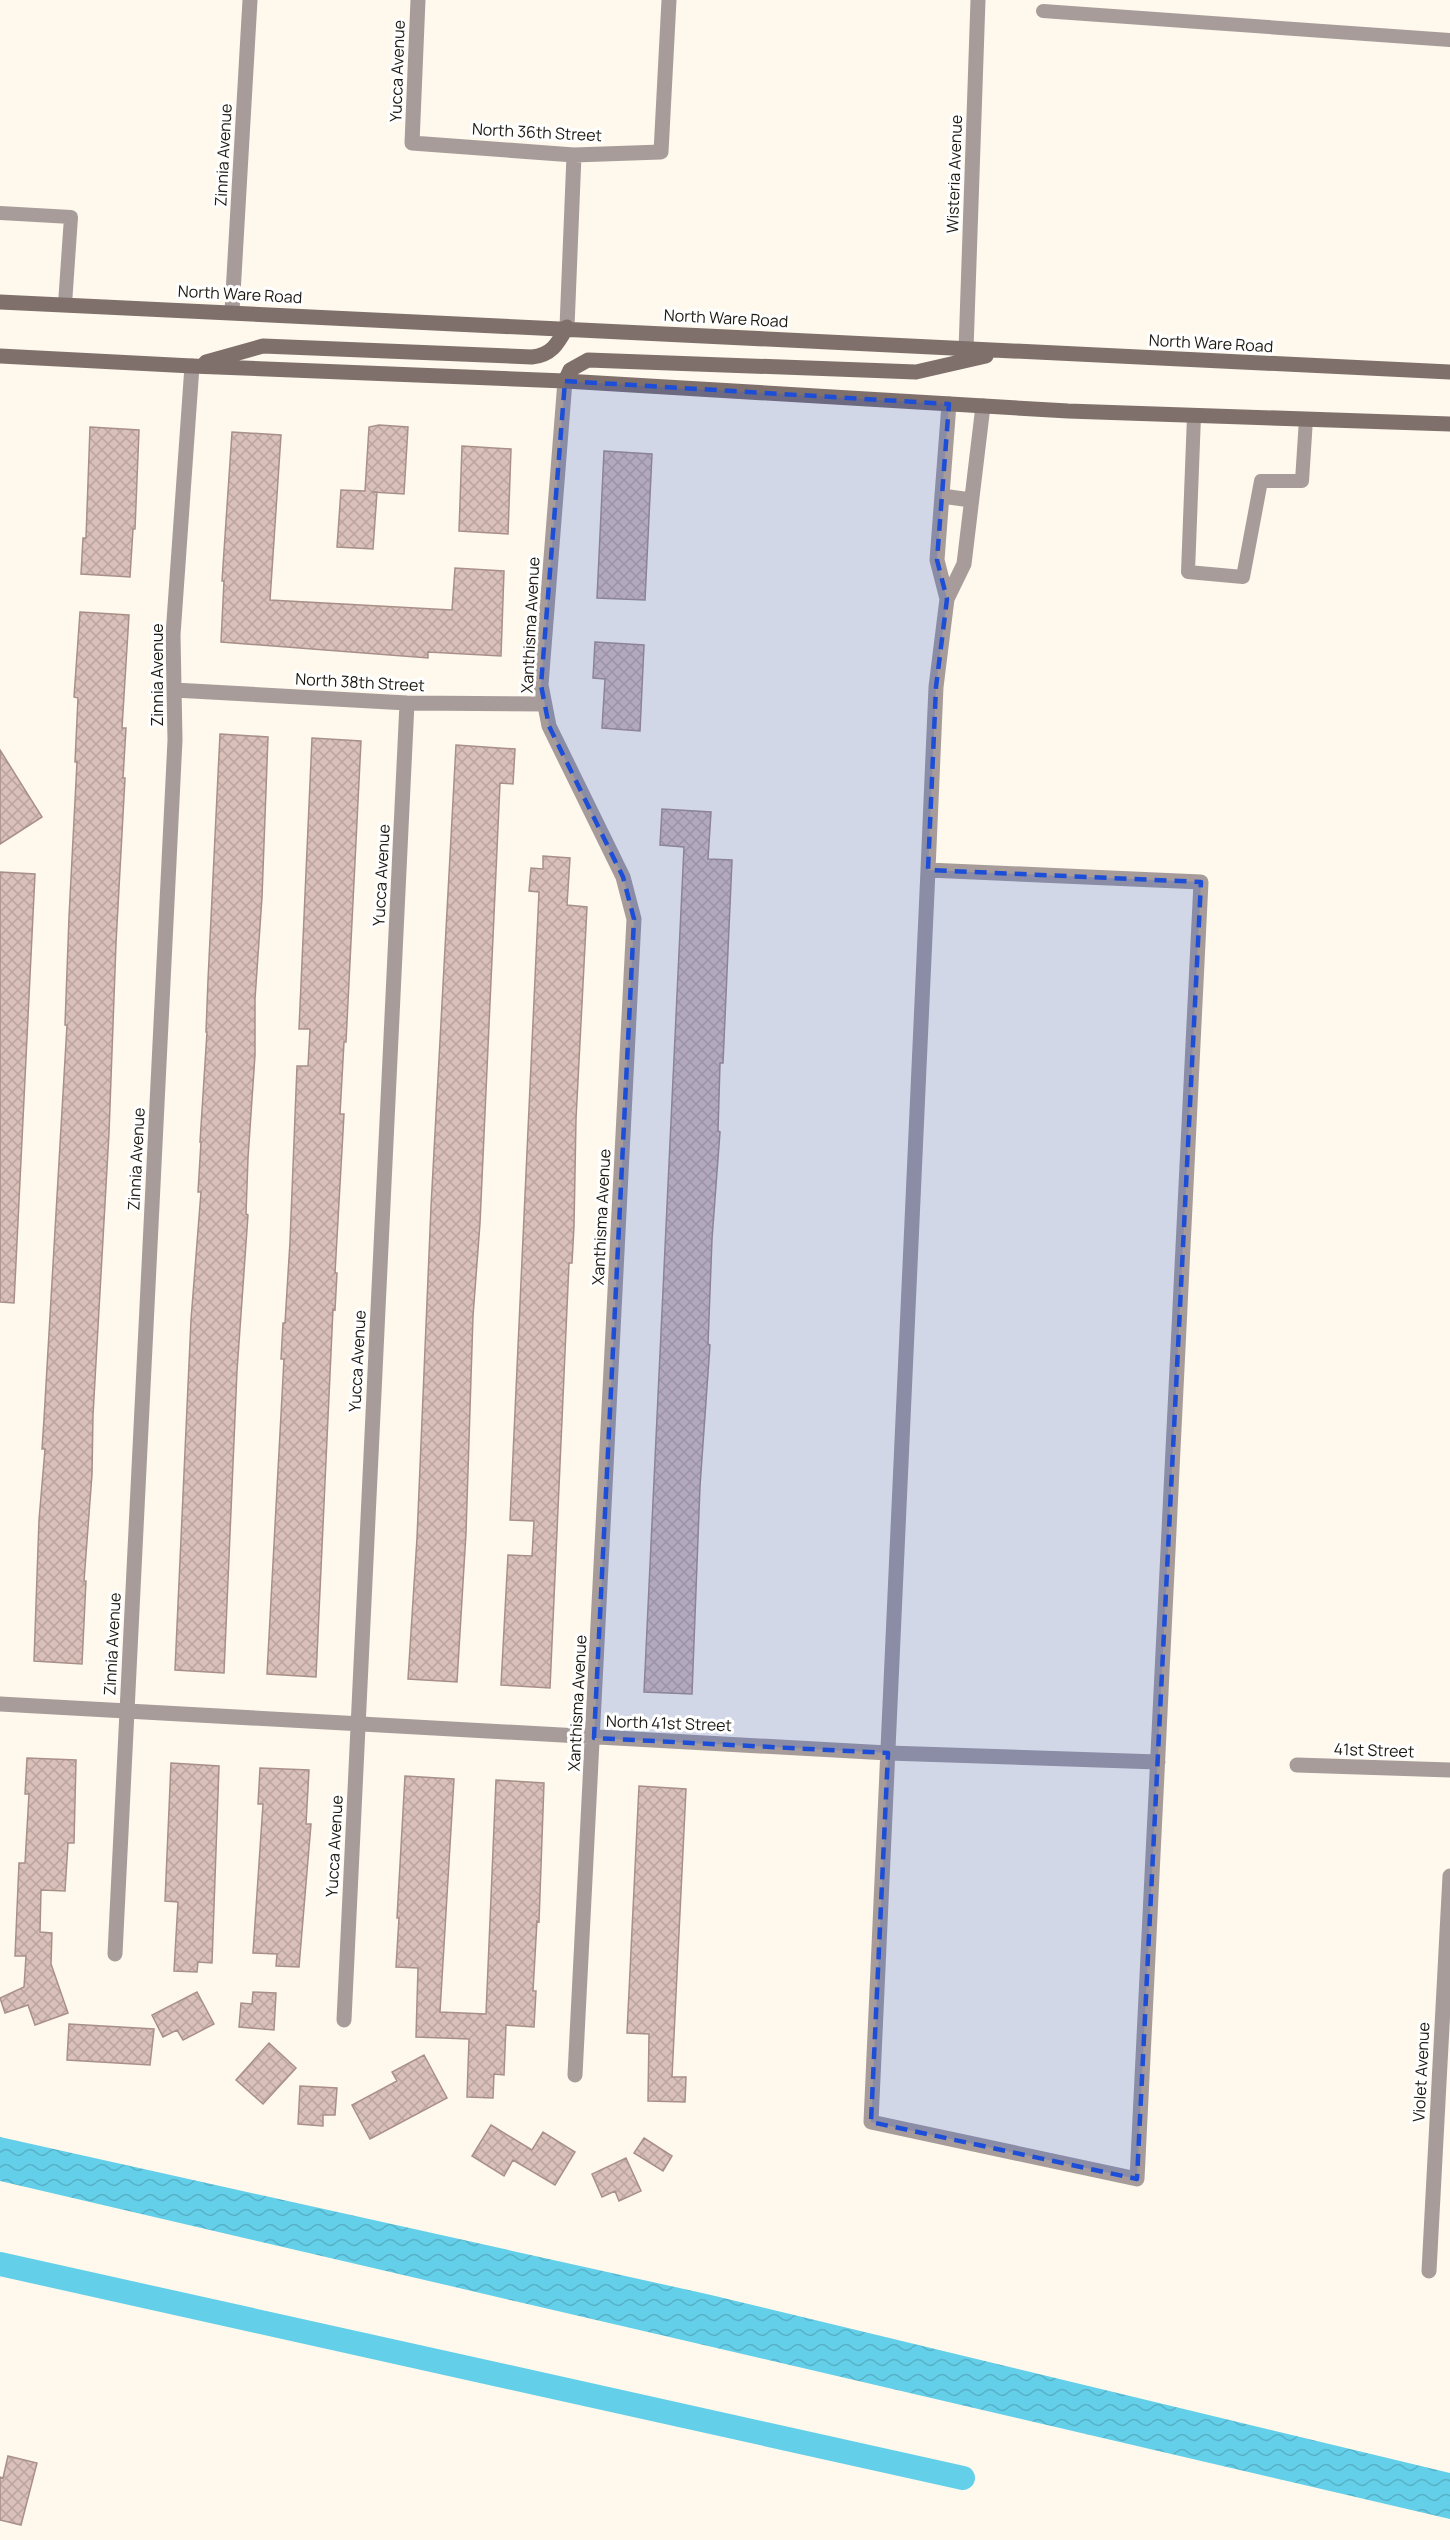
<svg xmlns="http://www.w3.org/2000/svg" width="1450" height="2540" viewBox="0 0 1450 2540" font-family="Manrope,sans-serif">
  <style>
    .water { fill: url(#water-waves) }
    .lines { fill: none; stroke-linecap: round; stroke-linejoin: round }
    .canal { stroke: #64cfe9; stroke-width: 24 }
    .building { fill: url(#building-cross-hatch); stroke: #a89088; stroke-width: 1.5 }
    .lane { stroke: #a79c9a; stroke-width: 14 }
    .street { stroke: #a79c9a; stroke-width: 15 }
    .secondary { stroke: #80706c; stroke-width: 15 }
    .marked { fill: #1d4ed8; fill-opacity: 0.2; stroke: #1d4ed8; stroke-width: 4.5; stroke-dasharray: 12 8; stroke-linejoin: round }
    .labels { text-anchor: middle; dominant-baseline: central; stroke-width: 6; stroke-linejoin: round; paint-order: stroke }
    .street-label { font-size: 16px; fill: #1c1911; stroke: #fff }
  </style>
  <defs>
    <pattern id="water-waves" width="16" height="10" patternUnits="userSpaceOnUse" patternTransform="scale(1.5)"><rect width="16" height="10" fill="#64cfe9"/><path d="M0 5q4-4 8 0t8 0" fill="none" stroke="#56b1c7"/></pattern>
    <pattern id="building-cross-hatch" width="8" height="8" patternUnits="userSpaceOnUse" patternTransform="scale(1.5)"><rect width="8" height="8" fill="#d9c0b8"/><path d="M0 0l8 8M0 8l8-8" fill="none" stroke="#baa49d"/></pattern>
  </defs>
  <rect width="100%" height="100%" fill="#fef9ec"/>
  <path class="water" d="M0,2137L711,2295L1450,2473V2519L0,2181Z"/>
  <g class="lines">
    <path class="canal" d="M0,2264L963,2478"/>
  </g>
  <path class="building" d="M379,425L408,427L404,494L372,492H377L373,549L337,547L341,490L365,491L369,427Z
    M90,427L139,430L135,529H133L130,577L81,574L83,538H86Z
    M232,432L281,435L270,600L452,610L455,568L504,571L501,656L428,652V658L221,642L224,581H222Z
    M462,446L511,449L508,534L459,531Z
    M604,451L652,454L645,600L597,598Z
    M80,612L129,615L122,728H126L123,778H125L116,943L109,1133L93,1415L92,1474L84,1581H86L82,1664L34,1661L39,1520L45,1449H42L44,1419L67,1025H65L69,917L77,762H75L78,698L74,697Z
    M595,642L644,645L640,731L602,728L605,679L593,678Z
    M220,734L268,737L262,897L255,999V1055L248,1158L246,1214L248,1215L237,1371L224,1673L175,1670L191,1320L201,1192H198L201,1142H200L207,1032H206L208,980Z
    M312,738L361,741L346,1042H344L340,1114H344L335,1273H337L335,1310L333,1309L316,1677L267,1674L284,1359H281L283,1323H285L290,1242L297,1066H308L310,1029H299Z
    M456,745L515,749L513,784L500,783L480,1223L473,1316L466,1533L457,1682L408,1679L417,1538L431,1207Z
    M0,750L42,817L0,844Z
    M662,809L711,812L708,859L732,860L723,1063H720L718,1131L720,1132L712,1239L708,1344L710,1345L700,1486L692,1694L644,1692L684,847L660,845Z
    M543,856L570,858L567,905L587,907L576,1119L574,1226L572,1263H569L550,1688L501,1685L508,1555L532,1556L534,1521L510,1520L539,892L529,891L531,868L543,869Z
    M0,872L35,874L14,1303L0,1302Z
    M27,1758L76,1760L74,1843H68L65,1891L41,1890L40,1932L52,1933L51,1964L68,2013L35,2025L28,2005L5,2013L0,1998L24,1987L26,1956H15L19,1863H25L29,1794H25Z
    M171,1763L219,1766L212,1963L198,1962L197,1972L174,1971L178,1902L165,1901Z
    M260,1768L309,1770L306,1824H311L299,1967L276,1966L277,1954L253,1953L263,1804H258Z
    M405,1776L454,1779L440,2012L486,2014L496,1780L544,1783L539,1922L537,1921L533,1991H536L534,2027L506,2025L504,2075L494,2074L493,2098L467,2097L469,2039L416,2037L418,1968L396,1967L399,1918H397Z
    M639,1786L686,1789L672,2077H686L685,2102L648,2101L649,2034L627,2033Z
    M197,1992L214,2024L183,2040L177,2030L163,2037L152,2015Z
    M253,1992L276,1993L274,2030L239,2027L241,2003L252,2004Z
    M69,2024L154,2029L150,2065L67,2060Z
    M269,2043L296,2068L263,2104L236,2080Z
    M424,2055L447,2098L370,2139L352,2105L397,2081L392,2072Z
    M300,2086L337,2088L335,2115H323V2126L298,2124Z
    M491,2125L532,2150L543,2132L575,2152L555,2185L513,2160L504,2176L472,2156Z
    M644,2138L672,2156L663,2171L634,2153Z
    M626,2158L641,2191L619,2201L615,2191L602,2197L592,2174Z
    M8,2456L37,2463L21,2525L0,2520V2477L3,2478Z"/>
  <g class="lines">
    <path class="lane" d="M1043,11L1450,40
      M0,213L71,217L65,304
      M1194,416L1188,572L1243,577L1261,481H1302L1306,419"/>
    <path class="street" d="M418,0L412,143L574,155L661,152L669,0
      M232,311L250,0
      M567,327L574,155
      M966,350L978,0
      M565,381L541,685L549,726L623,877L634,919L575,2075
      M942,496L971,500
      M947,599L937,560L949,404
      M174,690L407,703L544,704
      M928,870L1201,882L1137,2179L871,2122L928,870L936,687L947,599L964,564L983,406
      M0,1704L888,1753L1158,1762
      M1297,1765L1450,1770
      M115,1954L175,740L173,635L192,366
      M344,2020L407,703
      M1429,2271L1450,1876"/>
    <path class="secondary" d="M0,302L1450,372
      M0,356L192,366L565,381L1068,411L1450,424
      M206,362L263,346L532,357C552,355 558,343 567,327
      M565,381L570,370L588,360L916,372L986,356"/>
  </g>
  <path class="marked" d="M565,381L949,404L937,560L947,599L936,687L928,870L1201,882L1137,2179L871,2122L888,1753L594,1738L634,919L623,877L549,726L541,685Z"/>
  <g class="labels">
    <g class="street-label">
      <text transform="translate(397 71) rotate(-88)">Yucca Avenue</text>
      <text transform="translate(537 132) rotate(3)">North 36th Street</text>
      <text transform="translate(223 155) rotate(-87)">Zinnia Avenue</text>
      <text transform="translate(954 174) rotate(-88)">Wisteria Avenue</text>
      <text transform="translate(240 294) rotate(3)">North Ware Road</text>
      <text transform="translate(726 318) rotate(3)">North Ware Road</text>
      <text transform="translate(1211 343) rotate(3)">North Ware Road</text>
      <text transform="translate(530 625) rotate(-87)">Xanthisma Avenue</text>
      <text transform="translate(157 675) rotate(-90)">Zinnia Avenue</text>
      <text transform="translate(360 682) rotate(3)">North 38th Street</text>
      <text transform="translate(381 875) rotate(-87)">Yucca Avenue</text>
      <text transform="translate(136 1159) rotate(-87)">Zinnia Avenue</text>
      <text transform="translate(601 1217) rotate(-87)">Xanthisma Avenue</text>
      <text transform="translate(357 1361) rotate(-87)">Yucca Avenue</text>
      <text transform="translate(112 1644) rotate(-87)">Zinnia Avenue</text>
      <text transform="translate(577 1703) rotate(-87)">Xanthisma Avenue</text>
      <text transform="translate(669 1723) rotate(2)">North 41st Street</text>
      <text transform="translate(1374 1750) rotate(2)">41st Street</text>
      <text transform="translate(334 1846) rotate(-87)">Yucca Avenue</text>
      <text transform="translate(1421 2072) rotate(-87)">Violet Avenue</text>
    </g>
  </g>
</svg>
